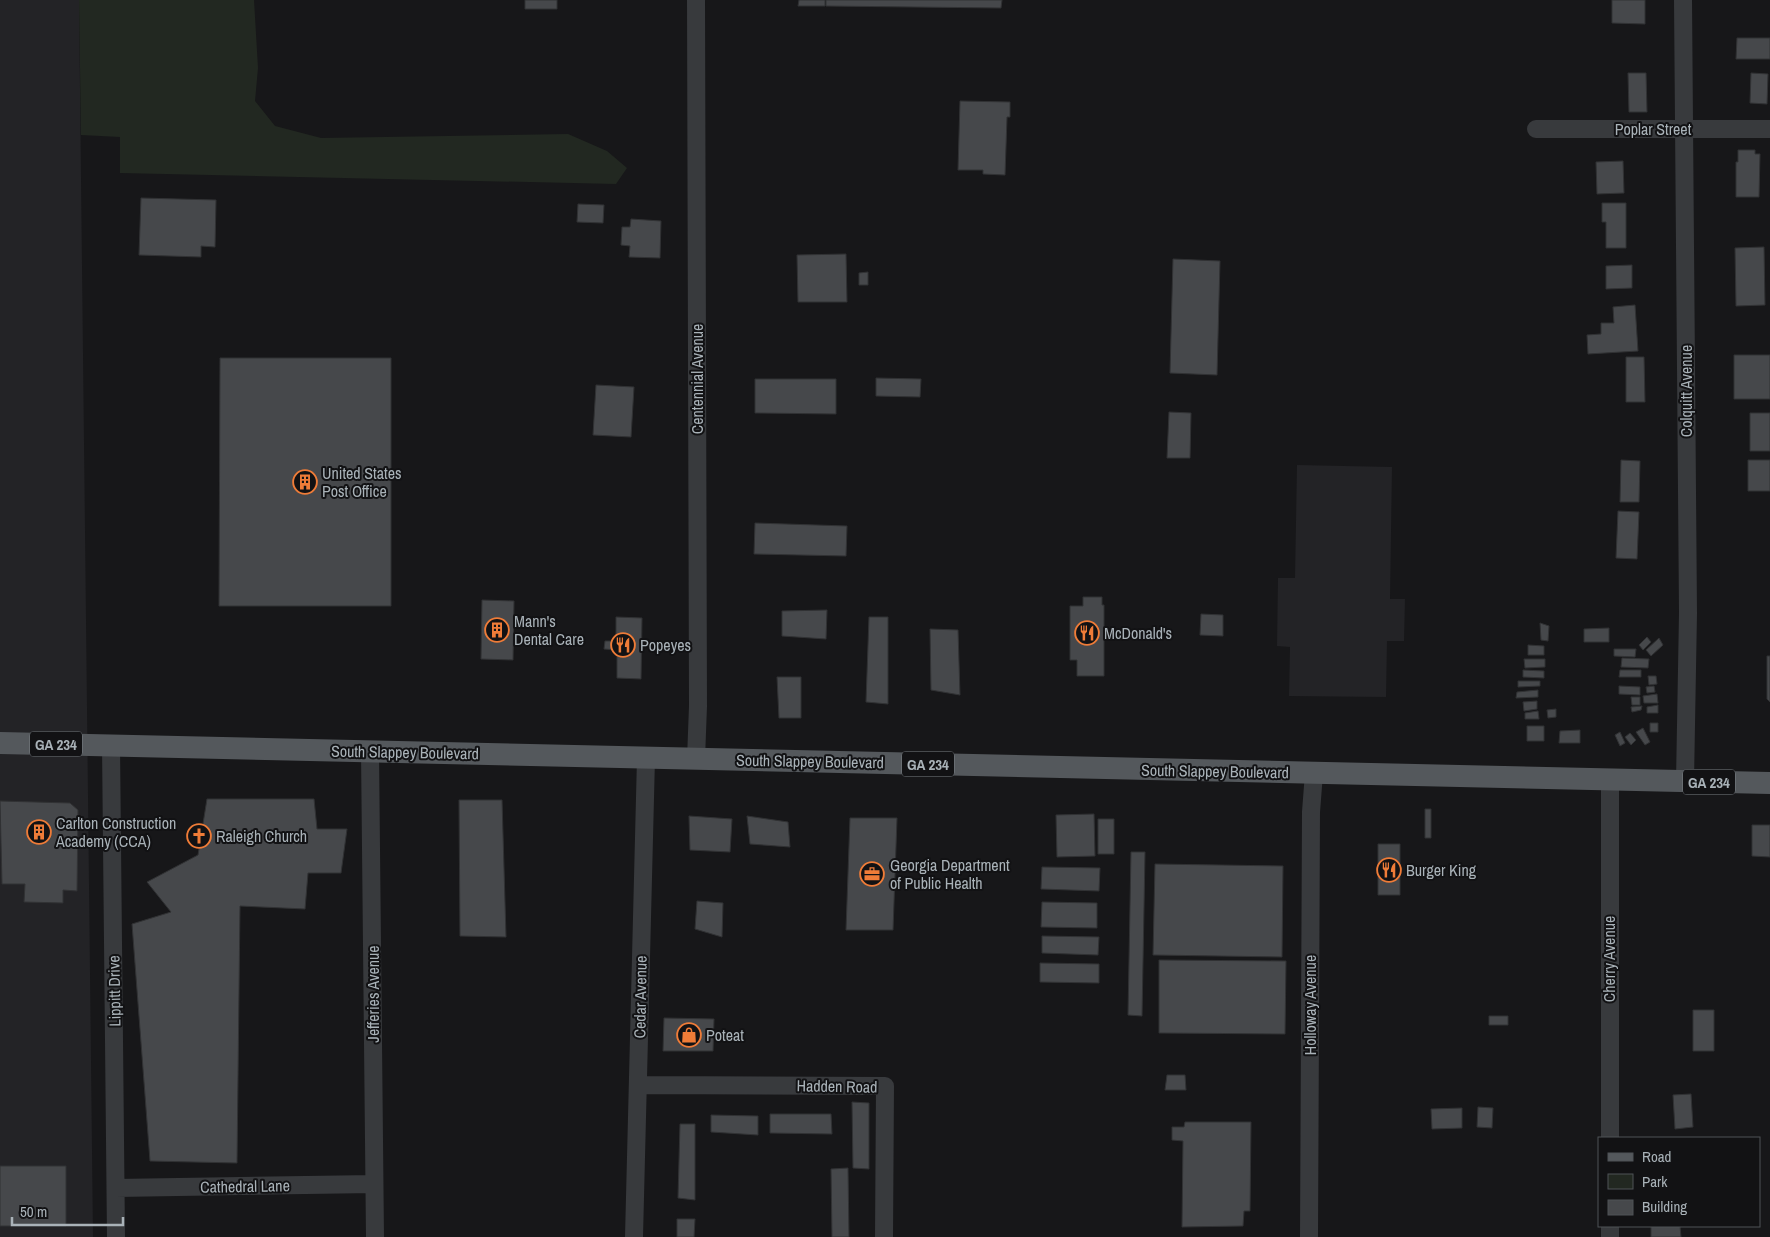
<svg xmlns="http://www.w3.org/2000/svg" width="1770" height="1237" viewBox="0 0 1770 1237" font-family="'Archivo Narrow',sans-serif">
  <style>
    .built { fill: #232326 }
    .green { fill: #222821 }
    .building { fill: #46484b; stroke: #313234 }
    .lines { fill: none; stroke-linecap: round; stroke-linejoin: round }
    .minor { stroke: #383a3d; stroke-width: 18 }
    .major { stroke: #54585c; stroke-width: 22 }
    .labels { text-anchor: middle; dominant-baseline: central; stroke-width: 4; stroke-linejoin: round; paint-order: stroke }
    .shield { fill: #121214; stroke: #7c8287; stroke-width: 1 }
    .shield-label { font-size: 15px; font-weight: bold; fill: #a9b2b8 }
    .street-label { font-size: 16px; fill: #a9b2b8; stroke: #121214 }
    .poi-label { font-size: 16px; fill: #a9b2b8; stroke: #121214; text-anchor: start }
  </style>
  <rect width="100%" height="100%" fill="#171719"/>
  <path class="built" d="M0,0H79L93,1237H0Z
    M1297,465L1392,467L1390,599H1405L1404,641H1387L1386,697L1289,696L1290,647L1277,646L1278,578H1295Z"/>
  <path class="green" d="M79,0H254L258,68L255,101L275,126L321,138L568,134L607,151L627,168L616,184L120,173V137L81,135Z"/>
  <path class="building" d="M525,0H557V9H525Z
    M799,0H825V6H798Z
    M826,0H1002L1001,8L826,6Z
    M1612,0H1645V24L1612,23Z
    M1737,38H1770V59H1736Z
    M1628,73H1646L1647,112H1629Z
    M1751,73L1768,74L1767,104L1750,103Z
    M960,101L1010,102V117H1007L1005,175L983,174V170H958Z
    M1738,150H1755V154H1760L1759,197H1736V162H1738Z
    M1623,161L1624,193L1597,194L1596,162Z
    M141,198L216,200L215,247L201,246V257L139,255Z
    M1602,203H1626V248H1606V222H1602Z
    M578,204L604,205L603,223L577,222Z
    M631,219L661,221L660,258L629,257L630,246L621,245L622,227H630Z
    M1764,247L1765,305L1736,306L1735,248Z
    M846,254L847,302H798L797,255Z
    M1173,259L1220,261L1217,375L1170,373Z
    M1632,265V288L1606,289V266Z
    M868,272V285H859V273Z
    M1635,305L1638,351L1588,354L1587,335L1601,334V323H1614L1613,307Z
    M1734,355H1770V399H1734Z
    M1626,357H1644L1645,402H1626Z
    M220,358H391V606H219Z
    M876,378L921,379L920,397L876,396Z
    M755,379H836V414L755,413Z
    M596,385L634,387L631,437L593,435Z
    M1169,412L1191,413L1190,458H1167Z
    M1750,413H1770V451H1750Z
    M1621,460L1640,461L1639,502H1620Z
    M1748,460H1770V491H1748Z
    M1618,511L1639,512L1637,559L1616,558Z
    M755,523L847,526L846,556L754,554Z
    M1083,597H1102V605H1104V676H1077V660H1070V606H1083Z
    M482,600L514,601L513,660L481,659Z
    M827,610L826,639L782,636V611Z
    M1201,614L1223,615V636L1200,635Z
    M616,617L642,618L641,679L617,678V650L604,649L605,641H616Z
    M869,617H888V704L866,702Z
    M1540,623L1549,626L1548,641L1541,640Z
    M1609,628V642H1584V629Z
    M930,629L958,630L960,695L931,690Z
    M1647,637L1651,642L1643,650L1639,645Z
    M1659,638L1663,645L1651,656L1646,650Z
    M1528,645L1544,646V655H1528Z
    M1614,649H1636L1635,657L1614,656Z
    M1767,656H1770V702L1767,699Z
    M1622,658L1649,659L1648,668L1621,667Z
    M1524,659H1545V667L1525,668Z
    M1523,670L1544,671V678L1523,677Z
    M1620,670H1641V677H1619Z
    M1648,676H1656L1657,684L1649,685Z
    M777,677H801V718H779Z
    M1518,681H1540V686L1518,687Z
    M1619,686L1640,687V695L1619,694Z
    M1654,686L1655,692L1647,693L1646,687Z
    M1538,690V697L1516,698L1517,692Z
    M1657,694L1658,703H1644L1643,696Z
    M1631,697H1640V705H1632Z
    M1537,701V709L1524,711L1523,702Z
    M1658,705V713H1647V707Z
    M1642,706L1641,710L1632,712L1631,707Z
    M1556,709V717L1548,718L1547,710Z
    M1538,711L1539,719H1525V713Z
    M1650,723H1658V732H1650Z
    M1527,726H1544V741H1527Z
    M1643,728L1650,742L1645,745L1636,732Z
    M1580,730V743H1559L1560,731Z
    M1620,732L1625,743L1620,746L1615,735Z
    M1630,733L1636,740L1631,745L1625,737Z
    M207,799H314L317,829H347L341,873H308L305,909L240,906L237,1163L150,1161L132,924L171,912L147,882L198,855Z
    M459,800H502L506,937L460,936Z
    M0,801L70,803L78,810L77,891L63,890V903L24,902L25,884H2Z
    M1425,809H1431V838H1425Z
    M1094,814L1095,856L1057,857L1056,815Z
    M689,816L732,819L730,852L690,850Z
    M747,816L788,822L790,847L750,844Z
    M850,818H897L893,930H846Z
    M1098,819H1114V854H1098Z
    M1752,825H1770V857L1752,856Z
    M1378,844H1400V895H1378Z
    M1131,852H1145L1142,1016L1128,1015Z
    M1155,864L1283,866L1282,957L1153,955Z
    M1042,867L1100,868L1099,891L1041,889Z
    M697,901L723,903L722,937L695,929Z
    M1042,902L1097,903V928L1041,927Z
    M1042,936L1099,937L1098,955L1042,953Z
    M1159,960L1286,961L1285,1034L1159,1033Z
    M1040,963L1099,964V983L1040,982Z
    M1693,1010H1714V1051H1693Z
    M1489,1016H1508V1025H1489Z
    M664,1018L714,1019L713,1051H663Z
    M1167,1075H1185L1186,1090H1165Z
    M1691,1094L1693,1127L1675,1129L1673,1095Z
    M852,1102L869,1103V1169L853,1168Z
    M1478,1107L1493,1108L1492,1128L1477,1127Z
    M1462,1108V1128L1432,1129L1431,1109Z
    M770,1114H831L832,1134L770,1133Z
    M711,1115L758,1116V1135L711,1132Z
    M1185,1122H1251L1250,1211H1244L1243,1226L1182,1227L1183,1141L1172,1140V1127H1184Z
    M680,1124H695V1200L678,1198Z
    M0,1166H66V1226H0Z
    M848,1168L849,1237H832L831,1169Z
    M677,1219H695L694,1237H677Z
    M1651,1226H1680L1681,1237H1651Z"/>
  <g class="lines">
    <path class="minor" d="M1683,0L1688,613L1685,781
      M1536,129H1770
      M111,745L116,1237
      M370,751L375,1237
      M696,759L698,706L696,0
      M638,1085L885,1086L884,1237
      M1610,1138V779
      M116,1188L374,1184
      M1610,1226V1237
      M634,1237L646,758
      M1309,1237L1311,812L1314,773"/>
    <path class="major" d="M0,743L1770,783"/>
  </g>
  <defs>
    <g id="building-ring" transform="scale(1.25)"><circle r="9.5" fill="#121214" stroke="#ef7c38" stroke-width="1.5"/><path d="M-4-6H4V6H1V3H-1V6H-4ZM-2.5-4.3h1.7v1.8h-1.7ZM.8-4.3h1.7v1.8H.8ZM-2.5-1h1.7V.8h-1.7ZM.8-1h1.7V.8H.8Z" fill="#ef7c38"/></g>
    <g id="restaurant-ring" transform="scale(1.25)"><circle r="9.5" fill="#121214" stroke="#ef7c38" stroke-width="1.5"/><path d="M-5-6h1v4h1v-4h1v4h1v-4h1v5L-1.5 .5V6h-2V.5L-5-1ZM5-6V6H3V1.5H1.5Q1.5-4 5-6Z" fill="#ef7c38"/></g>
    <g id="church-ring" transform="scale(1.25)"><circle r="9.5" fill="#121214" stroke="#ef7c38" stroke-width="1.5"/><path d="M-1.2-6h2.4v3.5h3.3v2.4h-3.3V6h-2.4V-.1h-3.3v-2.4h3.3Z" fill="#ef7c38"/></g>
    <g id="office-ring" transform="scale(1.25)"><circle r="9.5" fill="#121214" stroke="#ef7c38" stroke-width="1.5"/><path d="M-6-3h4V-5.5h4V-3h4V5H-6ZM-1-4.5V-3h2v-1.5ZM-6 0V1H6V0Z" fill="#ef7c38"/></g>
    <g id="shop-ring" transform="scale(1.25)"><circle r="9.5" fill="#121214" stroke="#ef7c38" stroke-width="1.5"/><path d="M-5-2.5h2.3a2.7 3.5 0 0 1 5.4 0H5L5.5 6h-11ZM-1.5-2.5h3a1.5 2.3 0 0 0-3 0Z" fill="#ef7c38"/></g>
  </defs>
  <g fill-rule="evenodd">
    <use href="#building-ring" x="305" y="482"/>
    <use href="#building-ring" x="497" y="630"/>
    <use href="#restaurant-ring" x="1087" y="633"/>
    <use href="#restaurant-ring" x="623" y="645"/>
    <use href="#building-ring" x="39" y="832"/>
    <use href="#church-ring" x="199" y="836"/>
    <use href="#restaurant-ring" x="1389" y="870"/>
    <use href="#office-ring" x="872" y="874"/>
    <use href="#shop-ring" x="689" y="1035"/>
  </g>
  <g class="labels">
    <g class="shield">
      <rect x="30" y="731.5" width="52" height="25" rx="4"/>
      <rect x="902" y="751.5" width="52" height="25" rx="4"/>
      <rect x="1683" y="769.5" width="52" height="25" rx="4"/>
    </g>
    <g class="shield-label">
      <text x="56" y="744">GA 234</text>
      <text x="928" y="764">GA 234</text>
      <text x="1709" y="782">GA 234</text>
    </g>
    <g class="street-label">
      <text x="1653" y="129">Poplar Street</text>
      <text transform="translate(697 379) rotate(-90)">Centennial Avenue</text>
      <text transform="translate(1686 391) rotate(-90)">Colquitt Avenue</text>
      <text transform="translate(405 752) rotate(1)">South Slappey Boulevard</text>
      <text transform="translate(810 761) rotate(1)">South Slappey Boulevard</text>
      <text transform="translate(1215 771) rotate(1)">South Slappey Boulevard</text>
      <text transform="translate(1609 959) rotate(-90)">Cherry Avenue</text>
      <text transform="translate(114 991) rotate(-91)">Lippitt Drive</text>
      <text transform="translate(373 994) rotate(-90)">Jefferies Avenue</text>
      <text transform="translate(640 997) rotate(-89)">Cedar Avenue</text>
      <text transform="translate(1310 1005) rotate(-90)">Holloway Avenue</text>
      <text transform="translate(837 1086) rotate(1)">Hadden Road</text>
      <text transform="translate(245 1186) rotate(-1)">Cathedral Lane</text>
    </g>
    <g class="poi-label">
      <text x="322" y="473">United States<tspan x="322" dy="18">Post Office</tspan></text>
      <text x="514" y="621">Mann's<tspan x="514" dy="18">Dental Care</tspan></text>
      <text x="1104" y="633">McDonald's</text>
      <text x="640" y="645">Popeyes</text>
      <text x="56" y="823">Carlton Construction<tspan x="56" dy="18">Academy (CCA)</tspan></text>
      <text x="216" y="836">Raleigh Church</text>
      <text x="890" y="865">Georgia Department<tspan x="890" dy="18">of Public Health</tspan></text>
      <text x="1406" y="870">Burger King</text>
      <text x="706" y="1035">Poteat</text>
    </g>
  </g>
  <rect x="1598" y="1137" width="162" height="90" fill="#121214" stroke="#4e5256"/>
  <rect x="1608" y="1153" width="25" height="8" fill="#54585c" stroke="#4e5256"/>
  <text x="1642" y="1162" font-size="15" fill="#a9b2b8">Road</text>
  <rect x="1608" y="1174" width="25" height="15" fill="#222821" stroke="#4e5256"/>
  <text x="1642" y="1187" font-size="15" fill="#a9b2b8">Park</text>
  <rect x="1608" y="1200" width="25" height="15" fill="#46484b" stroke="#4e5256"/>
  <text x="1642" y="1212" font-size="15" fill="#a9b2b8">Building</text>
  <path d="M12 1217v8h111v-8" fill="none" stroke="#a9b2b8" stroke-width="2.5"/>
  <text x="20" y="1217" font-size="15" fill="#a9b2b8" stroke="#121214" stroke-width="4" paint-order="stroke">50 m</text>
</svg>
